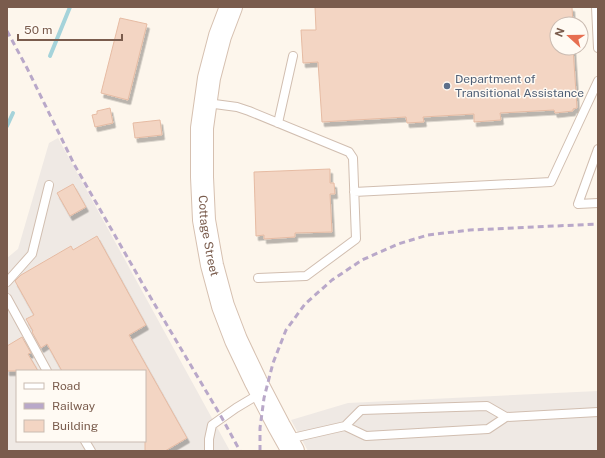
<svg xmlns="http://www.w3.org/2000/svg" width="605" height="458" viewBox="0 0 605 458" font-family="'Public Sans',sans-serif">
  <style>
    .industrial { fill: #efe9e4; fill-rule: evenodd }
    .lines { fill: none; stroke-linecap: round; stroke-linejoin: round }
    .stream { stroke: #a5d3da; stroke-width: 4 }
    .building { fill: #f3d5c3; stroke: #e6bba3; filter: url(#shadow) }
    .lane-casing { stroke: #d1beb0; stroke-width: 10 }
    .secondary-casing { stroke: #d6c0b0; stroke-width: 24 }
    .lane { stroke: #fff; stroke-width: 8 }
    .secondary { stroke: #fff; stroke-width: 22 }
    .rail { stroke: #b9a8c9; stroke-width: 3; stroke-dasharray: 6 4; stroke-linecap: butt }
    .service-dot { fill: #5c6f8a; stroke: #fffaf3; stroke-width: 1.5 }
    .labels { text-anchor: middle; dominant-baseline: central; stroke-width: 3; stroke-linejoin: round; paint-order: stroke }
    .service-label { font-size: 12px; fill: #4e5e75; stroke: #fffaf3; text-anchor: start }
    .street-label { font-size: 12px; fill: #7a5c4d; stroke: #fffaf3 }
  </style>
  <defs>
    <filter id="shadow"><feDropShadow dx="2.5" dy="4.5" stdDeviation="0" flood-color="#0004"/></filter>
  </defs>
  <rect width="100%" height="100%" fill="#fdf6ec"/>
  <path class="industrial" d="M58,138L230,451H8L7,450V258L18,249L49,143ZM17,371H145V441H17Z
    M598,391V451H308L291,420L348,403Z"/>
  <g class="lines">
    <path class="stream" d="M50,56L70,7
      M7,126L13,113"/>
  </g>
  <path class="building" d="M315,7H572L573,24H557V48H573L577,108L573,109V111L555,113L554,110L500,113L501,120L474,122V114L423,117L424,122L407,123L406,117L322,122L318,62L303,63L301,30H316Z
    M120,18L147,24L128,100L101,93Z
    M110,108L113,123L95,127L92,115L97,114V111Z
    M160,120L162,135L135,138L133,123Z
    M330,169V183H334L335,194H330L332,232L295,233V237L264,239V235L256,236L254,172Z
    M73,184L86,207L70,216L57,193Z
    M97,236L146,325L129,335L187,438L165,451H145V371H62L47,344L41,348L32,332L33,331L26,319L34,315L15,281L21,275L71,246L73,250Z
    M22,337L31,353L28,354L38,371H7V346Z"/>
  <g class="lines">
    <g class="lane-casing">
      <path id="lane" d="M596,7L598,48
        M207,103L237,107L249,111L349,152L353,158L356,239L306,276L258,278
        M278,123L293,56
        M598,149L578,204L598,203
        M354,192L551,182L598,81
        M7,282L32,254L49,185
        M7,298L47,371
        M345,426L366,436L488,429L506,417L598,412
        M288,439L345,426L361,410L487,406L506,417
        M85,441L91,451
        M209,451V439L212,425L236,408L261,393"/>
    </g>
    <g class="secondary-casing">
      <g id="secondary">
        <path id="s1" d="M231,7L220,36L209,78L202,128V177L204,220L212,265L223,306L236,340L256,382L279,426L293,451"/>
      </g>
    </g>
    <use href="#lane" class="lane"/>
    <use href="#secondary" class="secondary"/>
    <path class="rail" d="M7,31L27,68L74,164L145,288L222,418L240,451
      M260,451V428L264,398L273,363L286,330L305,304L332,280L362,260L398,244L428,235L470,230L598,224"/>
  </g>
  <circle class="service-dot" cx="447" cy="86" r="4"/>
  <g class="labels">
    <g class="service-label">
      <text x="455" y="79">Department of<tspan x="455" dy="14">Transitional Assistance</tspan></text>
    </g>
    <g class="street-label">
      <text stroke="none"><textPath href="#s1" startOffset="233">Cottage Street</textPath></text>
    </g>
  </g>
  <rect width="605" height="458" fill="none" stroke="#7a5c4d" stroke-width="16"/>
  <rect x="16" y="370" width="130" height="72" fill="#fffaf3" stroke="#cabbb1"/>
  <rect x="24" y="383" width="20" height="6" fill="#ffffff" stroke="#cabbb1"/>
  <text x="52" y="390" font-size="12" fill="#7a5c4d">Road</text>
  <rect x="24" y="403" width="20" height="6" fill="#b9a8c9" stroke="#cabbb1"/>
  <text x="52" y="410" font-size="12" fill="#7a5c4d">Railway</text>
  <rect x="24" y="420" width="20" height="12" fill="#f3d5c3" stroke="#cabbb1"/>
  <text x="52" y="430" font-size="12" fill="#7a5c4d">Building</text>
  <g transform="translate(569 36) rotate(291)"><circle r="19" fill="#fffaf3" stroke="#cabbb1"/>
  <path d="M0-3L7 15L0 10L-7 15Z" fill="#e76f51"/>
  <text y="-6" font-size="11" font-weight="bold" text-anchor="middle" fill="#7a5c4d">N</text>
  </g>
  <path d="M18 34v6h104v-6" fill="none" stroke="#7a5c4d" stroke-width="2"/>
  <text x="24" y="34" font-size="12" fill="#7a5c4d" stroke="#fffaf3" stroke-width="3" paint-order="stroke">50 m</text>
</svg>
